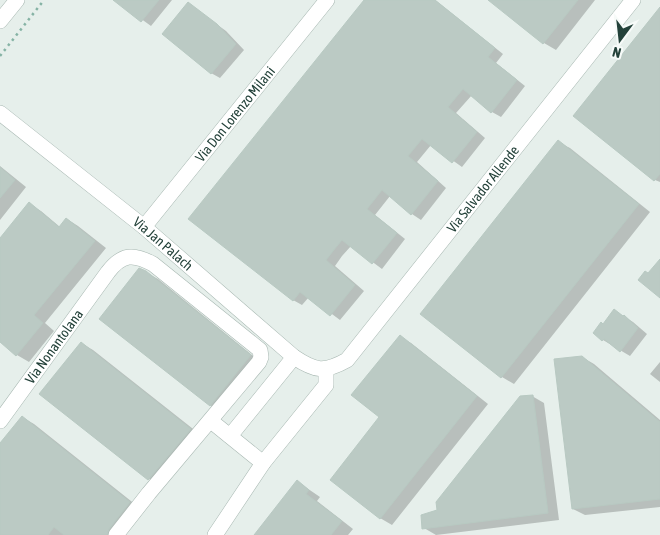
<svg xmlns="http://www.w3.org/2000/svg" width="660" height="535" viewBox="0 0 660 535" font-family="'Asap Condensed',sans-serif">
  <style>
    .shadow { fill: #0003 }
    .building { fill: #bbcac4; stroke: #b8c9c2 }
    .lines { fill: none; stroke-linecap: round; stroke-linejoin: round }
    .minor-casing { stroke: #a8b8b2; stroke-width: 16 }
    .path { stroke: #86b3a5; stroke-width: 2.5; stroke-dasharray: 2.5 4; stroke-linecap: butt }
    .minor { stroke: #fff; stroke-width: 15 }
    .labels { text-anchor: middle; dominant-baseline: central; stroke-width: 4.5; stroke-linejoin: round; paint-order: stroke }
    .street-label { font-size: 14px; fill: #24423a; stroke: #f7fbf9 }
  </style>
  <rect width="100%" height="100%" fill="#e6efeb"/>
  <path class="shadow" d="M115,0H172L151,26Z
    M366,0H435L503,54L496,63L525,86L501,117L492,112L472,95L456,113L485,138L462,167L431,145L417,162L446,188L421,220L412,214L390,196L375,215L405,239L382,269L351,246L342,256L335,266L364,291L340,320L309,297L302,305L293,300Z
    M490,0H595L556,50L544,43Z
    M189,4L226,31L244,50L220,78L211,73Z
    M660,10V182L655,180Z
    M558,142L570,148L650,212L514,384L502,377L422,314Z
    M0,166L26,187L0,220Z
    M29,204L41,211L60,227L67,219L78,226L106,248L45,323L54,331L29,362L17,355L0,341V240Z
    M145,272L158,279L262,363L222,412L210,405Z
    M615,311L633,322L647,334L630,356L603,340L604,325Z
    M400,337L411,343L488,404L392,525L380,518L381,417Z
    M81,343L93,350L202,436L161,485L149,479Z
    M582,357L594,364L660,420V507L585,515L573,509Z
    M660,362V382L650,374Z
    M532,396L544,403L559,520L436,535L424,528Z
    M22,417L34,424L141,509L121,535H0V445Z
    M298,482L320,497L317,501L353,529L348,535H256Z"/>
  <path class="building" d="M113,0H159L141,22Z
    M364,0H435L495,48L488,57L517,80L491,113L463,89L448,107L477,132L452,163L422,139L408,156L438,181L411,215L382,190L367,209L397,233L372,264L342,240L333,251L326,260L355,285L330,316L300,292L293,301L188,219Z
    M488,0H578L543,44Z
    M188,2L217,24L236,44L211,74L162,34Z
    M660,7V174L654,181L573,116Z
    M558,140L639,204L501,378L420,314Z
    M0,167L15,180L0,198Z
    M29,202L59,227L66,218L95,241L34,315L43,323L16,356L0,342V238Z
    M660,259V298L638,280L645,271L648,273Z
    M139,268L146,271L251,355L210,406L99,319Z
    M614,309L623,316L624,315L638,328L620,352L604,339L602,341L593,333L601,322L603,324Z
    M400,335L477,396L380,519L330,480L379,417L351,395Z
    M81,342L191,429L148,480L39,394Z
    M582,356L660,422V499L572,509L554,359Z
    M533,395L548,513L422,529L421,515L437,510L436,502L520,396Z
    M22,416L130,502L109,529L107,535H64L54,527L48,535H0V443Z
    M297,480L309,490L306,494L342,521L331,535H254Z"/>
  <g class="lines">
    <g class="minor-casing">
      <g id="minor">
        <path d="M0,21L17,0"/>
        <path id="s1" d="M0,113L144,227L294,357C315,371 324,373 347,360L633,0"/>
        <path id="s2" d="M144,227L327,0"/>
        <path id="s3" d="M0,421L108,272C122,254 133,253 153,264L260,350L261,357L259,362L149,493L116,535"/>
        <path d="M211,421L263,463"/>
        <path d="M230,436L294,357"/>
        <path d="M215,535L263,463L326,385V369"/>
      </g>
    </g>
    <path class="path" d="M0,56L44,0"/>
    <use href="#minor" class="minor"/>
  </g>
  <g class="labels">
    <g class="street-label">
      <text stroke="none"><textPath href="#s2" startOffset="145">Via Don Lorenzo Milani</textPath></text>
      <text stroke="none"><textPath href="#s1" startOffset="658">Via Salvador Allende</textPath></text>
      <text stroke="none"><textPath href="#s1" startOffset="209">Via Jan Palach</textPath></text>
      <text stroke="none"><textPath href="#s3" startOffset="92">Via Nonantolana</textPath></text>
    </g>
  </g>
  <g transform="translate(620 40) rotate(195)" stroke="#f7fbf9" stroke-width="4" paint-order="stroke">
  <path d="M0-4L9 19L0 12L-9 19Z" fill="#24423a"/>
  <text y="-8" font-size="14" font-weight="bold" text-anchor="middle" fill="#24423a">N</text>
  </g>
</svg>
